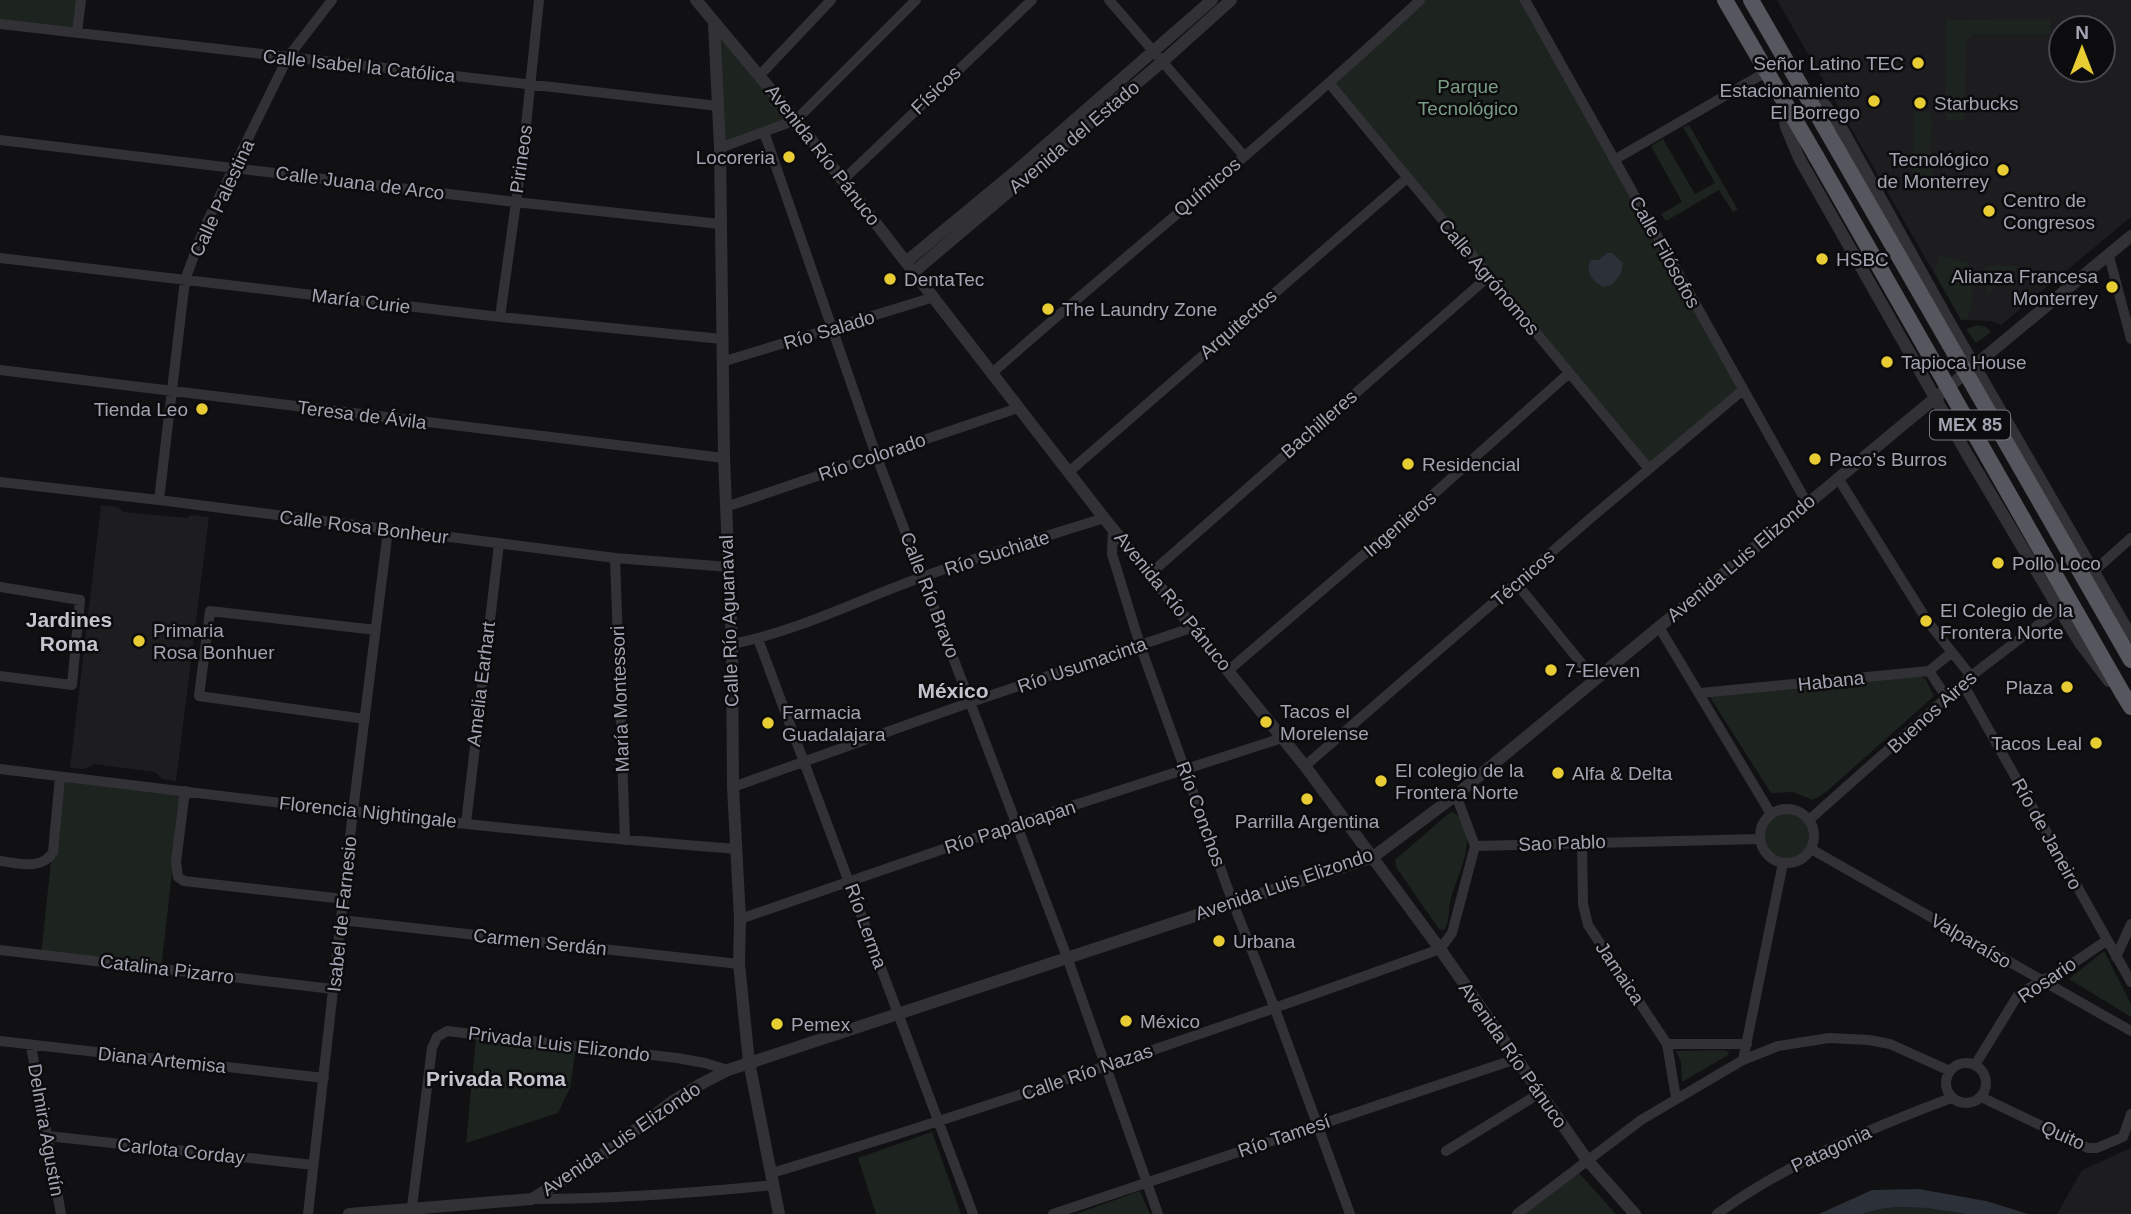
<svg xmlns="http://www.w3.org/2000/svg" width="2131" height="1214" viewBox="0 0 2131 1214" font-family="Helvetica,sans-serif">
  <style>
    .built { fill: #1d1c1f; fill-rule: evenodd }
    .green { fill: #1d241f }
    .water { fill: #2c3038 }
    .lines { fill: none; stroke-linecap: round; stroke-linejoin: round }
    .minor { stroke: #323236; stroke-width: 10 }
    .tertiary { stroke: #323236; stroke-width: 12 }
    .trunk { stroke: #56565e; stroke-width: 16 }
    .trunk-bridge { stroke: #56565e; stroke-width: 16 }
    .poi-dot { fill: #e7cd33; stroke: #0c0b0d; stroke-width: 2.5 }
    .labels { text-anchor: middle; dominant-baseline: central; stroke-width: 5; stroke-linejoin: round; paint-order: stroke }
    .shield { fill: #0c0b0d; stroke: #757680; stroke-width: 2 }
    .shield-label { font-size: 18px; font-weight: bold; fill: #a2a4b2 }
    .poi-label { font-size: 19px; fill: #a2a4b2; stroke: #0c0b0d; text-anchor: start }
    .street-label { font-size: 19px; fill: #a2a4b2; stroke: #0c0b0d }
    .park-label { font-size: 19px; fill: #7a9c83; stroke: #0c0b0d }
    .neighbourhood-label { font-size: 21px; font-weight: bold; fill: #c3c4ce; stroke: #0c0b0d }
  </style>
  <rect width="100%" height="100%" fill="#111012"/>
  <path class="built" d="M1777,0H2131V217L2001,325L1991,321L1961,320ZM2061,28H2103V70H2061Z
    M101,505L118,507L123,512L187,518L191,515L209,517L176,781L162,779L155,772L94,764L85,769L70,768Z
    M2131,1148V1214H2057L2082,1170Z"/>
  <path class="green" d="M0,0H81L77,33L0,24Z
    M1420,0H1524L1741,391L1650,468L1330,84Z
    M2050,19V34H1973L1966,42L1965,120H1946V20Z
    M714,24L796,120L720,148Z
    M1914,112H1930L1932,125L1929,148L1932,157L1930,162L1934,177H1913Z
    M1689,125L1738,210L1733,212L1719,190L1666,221L1661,214L1682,202L1651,146L1663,139L1695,194L1715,183L1683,127Z
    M1940,255L1968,263C1976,276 1973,306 1967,319L1961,320L1934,271Z
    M1987,266H2017L2019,268L1999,281L1988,296L1983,272Z
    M1978,325L1986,327L1991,332L1976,343L1966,329Z
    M1916,676L1925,678L1933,694V697L1826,792L1813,800L1793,792L1771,793L1708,694Z
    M60,777L185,791L171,881L161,970L41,955Z
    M1760 836a27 27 0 1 1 54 0a27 27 0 1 1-54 0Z
    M1453,812C1482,832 1458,873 1451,898C1448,909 1450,922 1444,930L1439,929L1396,867L1395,860L1448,814Z
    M2104,951L2131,1004V1017L2069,979Z
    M476,1037L576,1049L570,1088L558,1113L466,1143Z
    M1724,1050L1729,1052L1728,1055L1682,1082L1681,1062L1676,1051Z
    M932,1132L961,1214H876L858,1158Z
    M1579,1173L1616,1214H1519Z
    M1140,1191L1150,1214H1076Z
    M1898,1207L1927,1208L1966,1214H1863L1880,1209Z"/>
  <path class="water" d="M1607,253H1612L1623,263L1621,273L1613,284L1604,287C1593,282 1584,271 1591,260H1598Z
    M1919,1189L1986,1201L2028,1214H1966L1927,1208L1898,1207L1880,1209L1863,1214H1819L1872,1190Z"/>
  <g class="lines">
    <path class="minor" d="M1109,0L1244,156
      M1525,0L1807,503
      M0,24L718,106
      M77,33L81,0
      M760,75L831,0
      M1330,84L1649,469
      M764,132L876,455L1067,957L1158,1214
      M0,140L515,202L720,224
      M720,148L796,120L916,0
      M1614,160L1766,72
      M842,181L1032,0
      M2109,256L2131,339
      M0,258L500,317L722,339
      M500,317L524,145L539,0
      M722,362L934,297
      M0,370L724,458
      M992,373C1134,248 1282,129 1420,0
      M1070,471L1407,178
      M1838,478L1928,622L1971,676
      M0,482L159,500L615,558L729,567
      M159,500L185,280L205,226L288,57L332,0
      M726,507L1018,408
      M1113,528L1112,554L1140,645L1233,903L1275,1009L1350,1214
      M615,558L625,840
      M2094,571L2131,538
      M1151,573L1489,276
      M1517,584L1595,680
      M0,587L80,600L72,685L0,676
      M1659,627L1771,814
      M758,639L973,1214
      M732,644C799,631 860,599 925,576C984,555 1044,537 1104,518
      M1229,670L1418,508L1568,374
      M1929,671L1951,653
      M1963,684L2131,982
      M1700,693L1929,671L1947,698
      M365,719L199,696L210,611L376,630
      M1305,766L1592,517L1743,390
      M0,769C245,799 491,830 737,849
      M733,787L971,702L1194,627
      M185,791L176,862L178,877L184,881L344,899
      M1456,795L1475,846
      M1760 836a27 27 0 1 1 54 0a27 27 0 1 1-54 0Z
      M1809,820L1971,676L2059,609
      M466,823L499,544
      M1582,842L1583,904L1588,925L1667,1044L1676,1098
      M1475,846L1760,839
      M1811,849L2131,1031
      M0,861C18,863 42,871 53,852L60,777
      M740,919L1016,824L1282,738
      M341,920L739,964
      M0,950L333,989
      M2116,957L2131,924
      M0,1041L324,1078
      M1667,1044H1747
      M31,1046L61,1214
      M1743,1060L1783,863
      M1946 1083a20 20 0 1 1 40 0a20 20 0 1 1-40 0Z
      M1975,1065L2018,995L2040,981L2060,972L2106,941
      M1981,1097L2088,1148H2097L2123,1137L2131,1114
      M48,1136L313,1165
      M1446,1151L1540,1093
      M772,1173C997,1105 1219,1029 1440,949L1452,933L1475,846
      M533,1199C614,1199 694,1193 774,1185
      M412,1207L432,1048L437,1037L447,1031L677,1058L705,1063L728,1070
      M308,1214L353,811L388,530
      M1053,1214L1516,1059
      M1517,1214L1641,1120L1743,1060L1778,1046L1829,1038L1869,1040L1890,1044L1950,1071
      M1717,1214C1789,1162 1869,1129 1951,1098"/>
    <path class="tertiary" d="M696,0L796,120L1104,518L1305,766L1440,949L1587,1160L1635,1214
      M714,24L720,148L724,458L732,644L733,787L740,919L739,964L749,1062L779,1214
      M1805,92L1825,105L1842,129L1948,320L2131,636
      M1782,102L1786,127L1799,158L1967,454L2059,609L2080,643L2109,681
      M907,261L1016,171L1212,0
      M915,271L1162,62L1231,0
      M349,1214L532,1199L608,1151L673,1101L699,1085L728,1070L1373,857L1456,795L2131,236"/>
    <path class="trunk" d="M1725,0L1816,156
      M1751,0L1836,147
      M2123,694L2131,707"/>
    <path class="trunk-bridge" d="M1836,147L2131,660
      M1816,156L2123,694"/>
  </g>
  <g class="poi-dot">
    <circle cx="1918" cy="63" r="7"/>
    <circle cx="1874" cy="101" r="7"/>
    <circle cx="1920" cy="103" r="7"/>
    <circle cx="789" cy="157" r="7"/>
    <circle cx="2003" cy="170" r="7"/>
    <circle cx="1989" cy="211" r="7"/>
    <circle cx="1822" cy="259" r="7"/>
    <circle cx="890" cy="279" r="7"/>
    <circle cx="2112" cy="287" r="7"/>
    <circle cx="1048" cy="309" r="7"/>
    <circle cx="1887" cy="362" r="7"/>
    <circle cx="202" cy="409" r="7"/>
    <circle cx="1815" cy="459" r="7"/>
    <circle cx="1408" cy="464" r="7"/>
    <circle cx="1998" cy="563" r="7"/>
    <circle cx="1926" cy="621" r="7"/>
    <circle cx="139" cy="641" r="7"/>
    <circle cx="1551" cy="670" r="7"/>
    <circle cx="2067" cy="687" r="7"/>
    <circle cx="1266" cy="722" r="7"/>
    <circle cx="768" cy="723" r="7"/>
    <circle cx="2096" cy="743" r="7"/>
    <circle cx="1558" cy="773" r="7"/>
    <circle cx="1381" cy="781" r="7"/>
    <circle cx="1307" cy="799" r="7"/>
    <circle cx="1219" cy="941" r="7"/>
    <circle cx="1126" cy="1021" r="7"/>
    <circle cx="777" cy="1024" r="7"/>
  </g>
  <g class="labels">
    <rect class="shield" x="1930" y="410.5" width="80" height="29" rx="5"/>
    <g class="shield-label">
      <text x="1970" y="425">MEX 85</text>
    </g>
    <g class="poi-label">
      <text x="1904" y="63" text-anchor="end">Señor Latino TEC</text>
      <text x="1860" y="90" text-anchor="end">Estacionamiento<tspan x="1860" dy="22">El Borrego</tspan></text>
      <text x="1934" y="103">Starbucks</text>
      <text x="775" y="157" text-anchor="end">Locoreria</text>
      <text x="1989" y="159" text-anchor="end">Tecnológico<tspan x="1989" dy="22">de Monterrey</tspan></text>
      <text x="2003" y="200">Centro de<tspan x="2003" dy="22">Congresos</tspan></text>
      <text x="1836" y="259">HSBC</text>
      <text x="2098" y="276" text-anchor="end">Alianza Francesa<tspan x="2098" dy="22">Monterrey</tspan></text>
      <text x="904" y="279">DentaTec</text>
      <text x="1062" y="309">The Laundry Zone</text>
      <text x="1901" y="362">Tapioca House</text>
      <text x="188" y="409" text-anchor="end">Tienda Leo</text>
      <text x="1829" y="459">Paco’s Burros</text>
      <text x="1422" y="464">Residencial</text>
      <text x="2012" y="563">Pollo Loco</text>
      <text x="1940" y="610">El Colegio de la<tspan x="1940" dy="22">Frontera Norte</tspan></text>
      <text x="153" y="630">Primaria<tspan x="153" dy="22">Rosa Bonhuer</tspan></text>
      <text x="1565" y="670">7-Eleven</text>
      <text x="2053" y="687" text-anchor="end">Plaza</text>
      <text x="1280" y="711">Tacos el<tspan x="1280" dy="22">Morelense</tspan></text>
      <text x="782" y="712">Farmacia<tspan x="782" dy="22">Guadalajara</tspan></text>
      <text x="2082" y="743" text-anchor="end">Tacos Leal</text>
      <text x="1395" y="770">El colegio de la<tspan x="1395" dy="22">Frontera Norte</tspan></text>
      <text x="1572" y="773">Alfa &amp; Delta</text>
      <text x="1307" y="821" text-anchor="middle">Parrilla Argentina</text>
      <text x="1233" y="941">Urbana</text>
      <text x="1140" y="1021">México</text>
      <text x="791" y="1024">Pemex</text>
    </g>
    <g class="street-label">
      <text transform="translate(359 66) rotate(6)">Calle Isabel la Católica</text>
      <text transform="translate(936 90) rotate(-44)">Físicos</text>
      <text transform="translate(1074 137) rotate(-40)">Avenida del Estado</text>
      <text transform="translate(823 155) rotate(52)">Avenida Río Pánuco</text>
      <text transform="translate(521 159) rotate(-82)">Pirineos</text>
      <text transform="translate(360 183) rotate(7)">Calle Juana de Arco</text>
      <text transform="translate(1207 187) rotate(-40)">Químicos</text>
      <text transform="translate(222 198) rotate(-65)">Calle Palestina</text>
      <text transform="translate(1665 252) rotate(61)">Calle Filósofos</text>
      <text transform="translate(1489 277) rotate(50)">Calle Agrónomos</text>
      <text transform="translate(361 301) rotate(7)">María Curie</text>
      <text transform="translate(1238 324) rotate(-41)">Arquitectos</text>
      <text transform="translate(829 330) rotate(-17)">Río Salado</text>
      <text transform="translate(362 415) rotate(7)">Teresa de Ávila</text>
      <text transform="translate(1319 424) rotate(-41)">Bachilleres</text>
      <text transform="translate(872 457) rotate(-19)">Río Colorado</text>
      <text transform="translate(1400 524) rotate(-41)">Ingenieros</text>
      <text transform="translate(364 527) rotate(7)">Calle Rosa Bonheur</text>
      <text transform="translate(997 553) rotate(-18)">Río Suchiate</text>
      <text transform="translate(1741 558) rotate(-40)">Avenida Luis Elizondo</text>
      <text transform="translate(1523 578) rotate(-41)">Técnicos</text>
      <text transform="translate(930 595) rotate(69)">Calle Río Bravo</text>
      <text transform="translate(1173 601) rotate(51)">Avenida Río Pánuco</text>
      <text transform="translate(729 621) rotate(-92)">Calle Río Aguanaval</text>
      <text transform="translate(1082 665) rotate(-19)">Río Usumacinta</text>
      <text transform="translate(1831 681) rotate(-6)">Habana</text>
      <text transform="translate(481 684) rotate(-83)">Amelia Earhart</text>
      <text transform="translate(620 699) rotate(-92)">María Montessori</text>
      <text transform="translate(1932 712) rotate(-42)">Buenos Aires</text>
      <text transform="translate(368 812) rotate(6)">Florencia Nightingale</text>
      <text transform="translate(1201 814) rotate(70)">Río Conchos</text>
      <text transform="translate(1010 827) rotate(-18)">Río Papaloapan</text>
      <text transform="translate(2047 834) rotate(61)">Río de Janeiro</text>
      <text transform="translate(1562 843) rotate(-2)">Sao Pablo</text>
      <text transform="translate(1284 884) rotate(-19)">Avenida Luis Elizondo</text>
      <text transform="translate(342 914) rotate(-84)">Isabel de Farnesio</text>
      <text transform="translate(866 926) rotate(70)">Río Lerma</text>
      <text transform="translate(1971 941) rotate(30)">Valparaíso</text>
      <text transform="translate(540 942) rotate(6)">Carmen Serdán</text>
      <text transform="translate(167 969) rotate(7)">Catalina Pizarro</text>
      <text transform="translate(1620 973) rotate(56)">Jamaica</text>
      <text transform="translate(2047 980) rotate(-34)">Rosario</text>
      <text transform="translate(559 1044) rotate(7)">Privada Luis Elizondo</text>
      <text transform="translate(1513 1055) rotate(55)">Avenida Río Pánuco</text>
      <text transform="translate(162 1060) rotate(6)">Diana Artemisa</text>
      <text transform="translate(1087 1072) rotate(-19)">Calle Río Nazas</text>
      <text transform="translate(46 1130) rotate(80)">Delmira Agustín</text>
      <text transform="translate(2063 1135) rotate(24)">Quito</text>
      <text transform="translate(1284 1136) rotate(-19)">Río Tamesí</text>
      <text transform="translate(621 1139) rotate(-34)">Avenida Luis Elizondo</text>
      <text transform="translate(1831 1149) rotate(-25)">Patagonia</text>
      <text transform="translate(181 1151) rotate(6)">Carlota Corday</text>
    </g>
    <g class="park-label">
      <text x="1468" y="86">Parque<tspan x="1468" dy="22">Tecnológico</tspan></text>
    </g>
    <g class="neighbourhood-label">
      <text x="69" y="619">Jardines<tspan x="69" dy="24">Roma</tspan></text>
      <text x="953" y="690">México</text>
      <text x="496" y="1078">Privada Roma</text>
    </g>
  </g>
  <g transform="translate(2082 49)"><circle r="33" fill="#0c0b0d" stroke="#48484f" stroke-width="2"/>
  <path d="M0-5L12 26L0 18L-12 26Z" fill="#e7cd33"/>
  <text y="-10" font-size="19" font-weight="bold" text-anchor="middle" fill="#a2a4b2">N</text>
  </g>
</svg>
